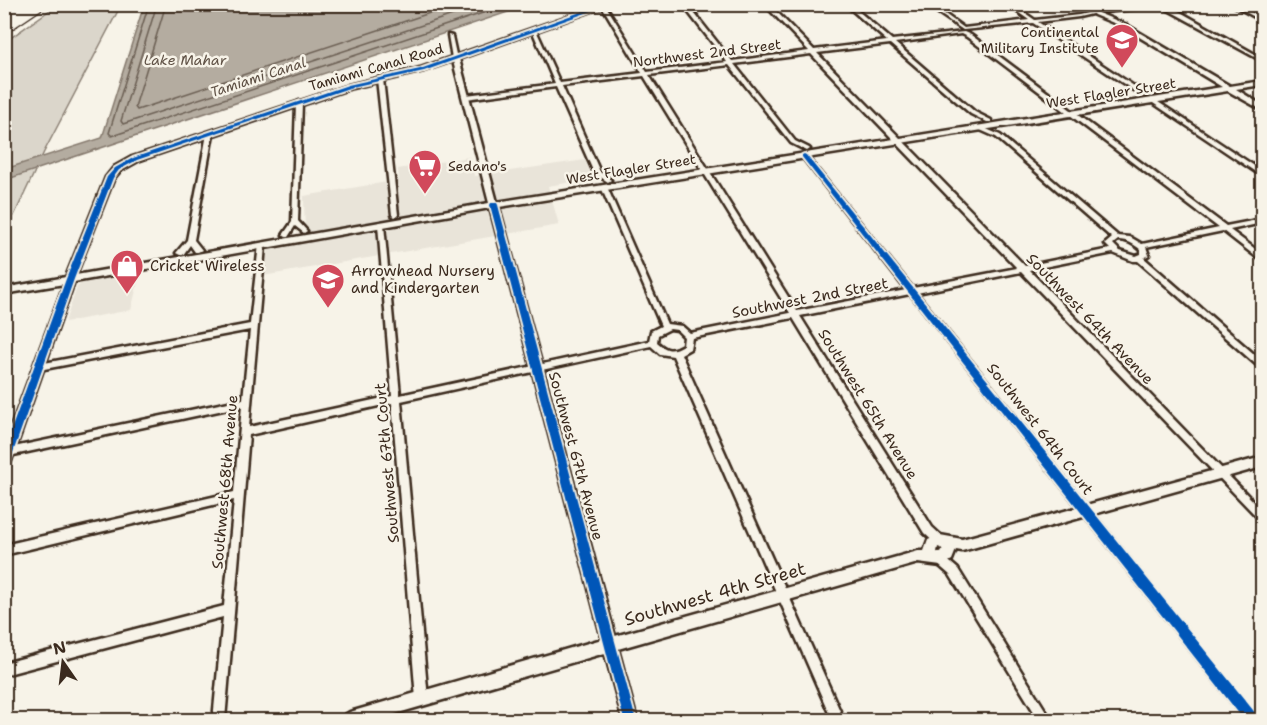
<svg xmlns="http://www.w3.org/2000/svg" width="1267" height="725" viewBox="0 0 1267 725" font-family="'Shantell Sans',sans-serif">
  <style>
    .built { fill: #e9e4d9 }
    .green { fill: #dbd6cb; stroke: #8b8074; stroke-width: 1.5 }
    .water { fill: #b4aca0; stroke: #84786c; stroke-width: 1.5 }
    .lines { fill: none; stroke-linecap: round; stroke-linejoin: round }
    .shore { stroke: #6b5e52; stroke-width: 1.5 }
    .street-casing { stroke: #3b2a1e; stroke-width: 5 }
    .secondary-casing { stroke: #3b2a1e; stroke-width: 5 }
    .street { fill: #f7f3e8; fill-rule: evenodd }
    .secondary { fill: #f7f3e8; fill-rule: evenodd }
    .rail { stroke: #3b2a1e; stroke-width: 1.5 }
    .cycleway-casing { stroke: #f7f3e8; stroke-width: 4 }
    .cycleway { fill: #0057b8; fill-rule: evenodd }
    .labels { text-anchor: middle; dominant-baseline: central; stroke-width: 5; stroke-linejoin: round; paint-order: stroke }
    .far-poi-label { font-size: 14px; fill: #3b2a1e; stroke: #f7f3e8; text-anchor: end }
    .far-street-label { font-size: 14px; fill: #3b2a1e; stroke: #f7f3e8 }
    .far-water-label { font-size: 14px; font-style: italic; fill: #5f5145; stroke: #f7f3e8 }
    .poi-label { font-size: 15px; fill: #3b2a1e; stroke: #f7f3e8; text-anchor: start }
    .street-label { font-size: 15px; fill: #3b2a1e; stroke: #f7f3e8 }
    .near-street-label { font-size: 18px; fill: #3b2a1e; stroke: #f7f3e8 }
  </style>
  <rect width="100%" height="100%" fill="#f7f3e8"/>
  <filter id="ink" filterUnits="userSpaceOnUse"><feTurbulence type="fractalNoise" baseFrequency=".0167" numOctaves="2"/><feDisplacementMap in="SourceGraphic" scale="12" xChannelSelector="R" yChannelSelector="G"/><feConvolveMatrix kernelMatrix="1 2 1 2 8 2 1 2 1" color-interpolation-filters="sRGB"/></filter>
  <g filter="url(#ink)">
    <path class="built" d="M469,157L475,176L585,160L591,175L585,180L548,186L559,225L263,276L268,248L305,240L304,196L399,180L398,169Z
      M141,270L131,310L65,322L77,287L83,282Z"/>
    <path class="green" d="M57,5H121L44,152L5,235V42Z"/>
    <path class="water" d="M144,5V4L529,5L5,180V169L102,138Z"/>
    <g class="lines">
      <path class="shore" d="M149,4L109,133L112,136L510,4
        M157,4L121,121L123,124L486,4
        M166,4L135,107L137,110L457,4"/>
      <g class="street-casing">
        <path id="street" d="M682,4H687L732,61L809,51L764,4H769L814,50L887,41L845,4H850L892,40L964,32L971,35L1226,226L1262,219V223L1230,230L1262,254V259H1259L1223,231L1146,247L1149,255L1144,258L1262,361V368L1259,367L1138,261H1133L1113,253L1029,270L1262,510V520L1259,519L1021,272L917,293L1256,716L1258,720H1245L910,294L800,316L932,527L945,539L946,542L945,545L941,547L937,545L924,533L793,318L692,338L690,349L681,354L844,720H832L673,356L660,354L651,346L401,401L428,699L426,703L422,705L418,703L416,699L392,403L249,435L225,720H213L223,617L4,675V663L224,606L234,500L4,555V545L234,492L242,406L9,456L6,455L4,452L6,449L9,448L243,399L250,330L39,370L36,369L35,367L36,365L39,364L250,324L259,244H261L265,246L249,427L392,396L378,225L381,223L384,225L400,395L649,341L651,331L661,326L601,187L604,185L607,187L667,324L682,326L690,333L790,313L644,76L562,86L600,172L611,180L608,182L594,173L556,87L466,99L463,97L466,95L555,84L532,30L534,29L536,30L560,83L642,73L602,6L604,5L606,6L647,72L727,62ZM961,34L967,37L1219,228L1142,244L1130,237L1118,236L1000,135L982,127H978V129L996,137L1112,238L1105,244L1110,249L1025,266L817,53L890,44L971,114L987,122H991V120L975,112L895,43ZM811,54L1017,268L913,288L806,155L804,154L801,156L802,157L906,290L797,311L649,75L729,65L791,143L807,151L810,149L809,148L795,141L734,64ZM1118,240C1127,240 1134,244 1141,250V254L1136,256L1120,251L1113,244ZM670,329L677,330L684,337L683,345C671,352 667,351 657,342L658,335Z
          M925,4H931L964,28L1029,20L1006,4H1012L1035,20L1079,15L1096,11V13L1079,17L1038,22L1137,88L1155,95L1152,97L1133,90L1033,23L963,30Z
          M1148,4H1166L1262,58V61L1161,6L1105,12L1103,11L1105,10Z
          M1231,4H1237L1262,18V21Z
          M448,35L452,36L457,59L452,58Z
          M380,77L383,79L398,215L395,217L392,215L377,79Z
          M1152,98L1262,171V176L1260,175L1150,101L1149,100Z
          M299,101L302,103L298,221L307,231L304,233L295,226L288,237H286L283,235L292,222L296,103Z
          M210,132L213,134L194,240L202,250L198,252H195L190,245L183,255H180L176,253L187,240L207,134Z
          M939,554L943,556L958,569L1049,716L1051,720H1039L950,575L935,562L934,559L935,556Z"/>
      </g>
      <g class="secondary-casing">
        <path id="secondary" d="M602,4H612L459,59L497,202L1222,87L1121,26L1094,15L1083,4H1090L1098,13L1125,24L1230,86L1262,81V85L1236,89L1262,105V110L1228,91L499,207L615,636L918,551H924L928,540L940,535L962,539L1262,457V467L962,551L956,550L952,560L941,566L918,563L618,649L637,720H623L605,653L374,720H343L345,715L350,712L602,639L490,208L74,282L10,464L8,468L4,469V446L64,284L4,294V288L66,277L106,177L114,167L132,157L348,85L420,68ZM453,61L489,203L76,275L114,178L120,171L138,161L352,88L424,71ZM938,547L943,549L941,553L937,552Z"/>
      </g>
      <use href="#street" class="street"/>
      <use href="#secondary" class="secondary"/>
      <path class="rail" d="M4,35L50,4"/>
      <g class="cycleway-casing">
        <path id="cycleway" d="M603,4H611L424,71L352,87L137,160L119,170L113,178L74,279L9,464L8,467L4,468V449L66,279L107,177L115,168L133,158L348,85L420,69Z
          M804,154L806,155L1257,715L1258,720H1244L802,157V155Z
          M491,203H497L498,205L636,720H624L490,205Z"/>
      </g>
      <use href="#cycleway" class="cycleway"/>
    </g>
  </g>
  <defs>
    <g id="school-pin" transform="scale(1.725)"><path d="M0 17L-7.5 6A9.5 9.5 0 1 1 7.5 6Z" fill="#d1495b" stroke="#f7f3e8"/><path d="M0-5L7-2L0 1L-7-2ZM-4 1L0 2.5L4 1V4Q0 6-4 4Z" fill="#fff"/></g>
    <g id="supermarket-pin" transform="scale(1.725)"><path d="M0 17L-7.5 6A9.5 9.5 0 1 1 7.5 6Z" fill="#d1495b" stroke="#f7f3e8"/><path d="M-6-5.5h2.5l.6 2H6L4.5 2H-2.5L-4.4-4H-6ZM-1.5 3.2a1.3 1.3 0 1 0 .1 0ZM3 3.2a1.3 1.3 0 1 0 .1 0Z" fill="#fff"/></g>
    <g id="shop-pin" transform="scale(1.725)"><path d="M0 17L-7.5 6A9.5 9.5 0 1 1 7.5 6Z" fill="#d1495b" stroke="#f7f3e8"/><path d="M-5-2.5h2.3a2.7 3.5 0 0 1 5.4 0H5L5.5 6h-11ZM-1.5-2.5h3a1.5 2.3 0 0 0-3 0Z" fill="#fff"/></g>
  </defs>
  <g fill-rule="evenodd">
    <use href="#school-pin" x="1122" y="40"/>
    <use href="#supermarket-pin" x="425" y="166"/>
    <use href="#shop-pin" x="127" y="266"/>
    <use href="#school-pin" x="328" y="280"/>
  </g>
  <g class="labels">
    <g class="far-poi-label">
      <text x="1099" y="32">Continental<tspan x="1099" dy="16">Military Institute</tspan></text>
      <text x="448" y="166" text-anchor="start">Sedano's</text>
    </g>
    <g class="far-street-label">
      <text transform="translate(707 53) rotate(-7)">Northwest 2nd Street</text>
      <text transform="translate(376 67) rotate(-16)">Tamiami Canal Road</text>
      <text transform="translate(1111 93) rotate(-9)">West Flagler Street</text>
      <text transform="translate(631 169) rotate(-9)">West Flagler Street</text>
    </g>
    <g class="far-water-label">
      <text x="185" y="60">Lake Mahar</text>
      <text transform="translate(258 77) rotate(-18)">Tamiami Canal</text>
    </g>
    <g class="poi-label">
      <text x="150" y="266">Cricket Wireless</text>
      <text x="351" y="271">Arrowhead Nursery<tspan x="351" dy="17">and Kindergarten</tspan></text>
    </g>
    <g class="street-label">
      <text transform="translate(810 298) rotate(-11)">Southwest 2nd Street</text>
      <text transform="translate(1090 319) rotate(46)">Southwest 64th Avenue</text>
      <text transform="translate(868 404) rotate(58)">Southwest 65th Avenue</text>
      <text transform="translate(1040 429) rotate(52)">Southwest 64th Court</text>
      <text transform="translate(576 456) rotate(75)">Southwest 67th Avenue</text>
      <text transform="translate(387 463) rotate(-95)">Southwest 67th Court</text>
      <text transform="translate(225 482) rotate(-85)">Southwest 68th Avenue</text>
    </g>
    <g class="near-street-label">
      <text transform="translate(715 594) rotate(-16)">Southwest 4th Street</text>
    </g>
  </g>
  <rect width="1267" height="725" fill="none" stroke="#f7f3e8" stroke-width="24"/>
  <rect x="12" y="12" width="1243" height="701" fill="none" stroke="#3b2a1e" stroke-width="2" filter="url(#ink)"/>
  <g transform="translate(63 662) rotate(346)" stroke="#f7f3e8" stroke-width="4.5" paint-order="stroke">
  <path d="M0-4.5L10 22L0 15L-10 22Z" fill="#3b2a1e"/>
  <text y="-9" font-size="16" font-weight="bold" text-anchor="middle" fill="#3b2a1e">N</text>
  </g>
</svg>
